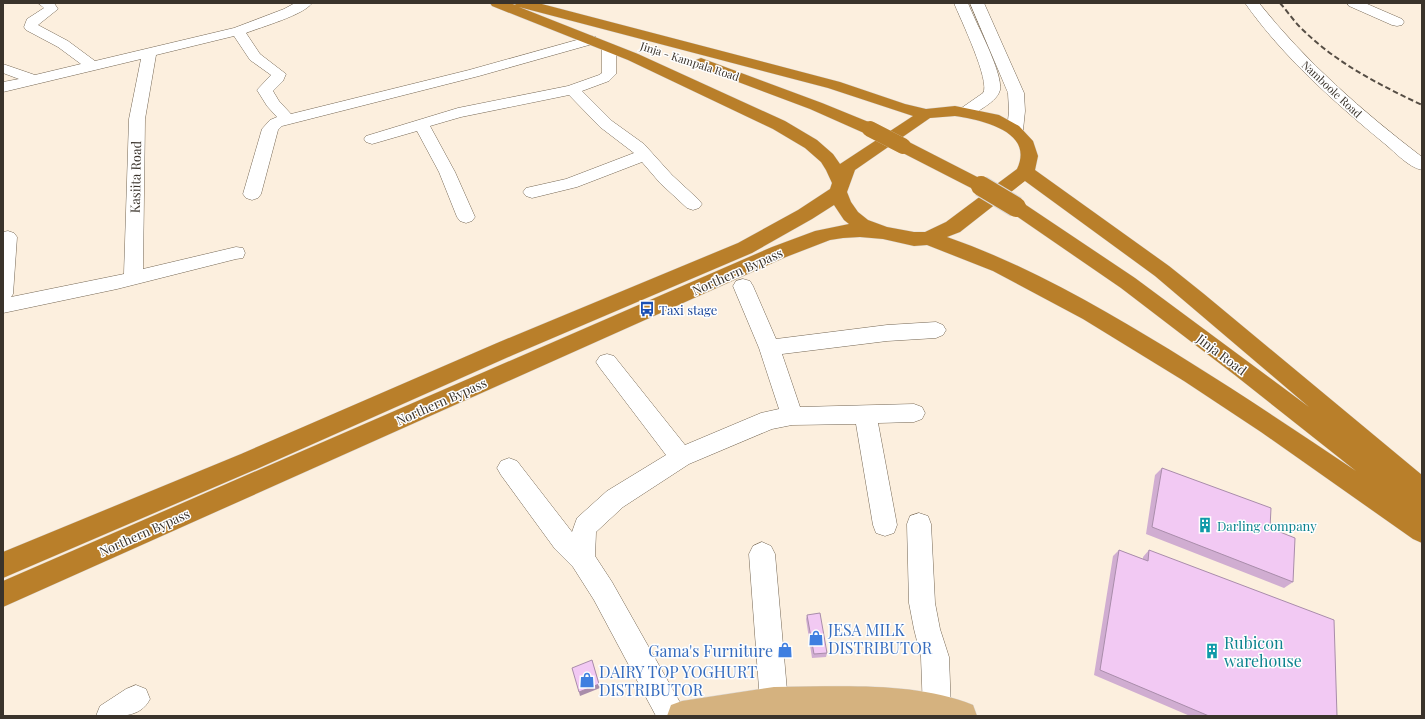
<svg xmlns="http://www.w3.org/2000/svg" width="1425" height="719" viewBox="0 0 1425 719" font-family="'Playfair Display',serif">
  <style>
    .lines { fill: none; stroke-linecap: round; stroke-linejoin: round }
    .minor-casing { stroke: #766855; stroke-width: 1 }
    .major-casing { stroke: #dcdad9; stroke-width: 1 }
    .highway-casing { stroke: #dcdad9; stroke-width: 1 }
    .minor { fill: #fff; fill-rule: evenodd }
    .major { fill: #d5b27f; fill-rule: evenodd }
    .highway { fill: #b97f2a; fill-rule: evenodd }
    .rail { stroke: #554d44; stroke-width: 2; stroke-dasharray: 5.5 3; stroke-linecap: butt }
    .highway-bridge-far1-casing { stroke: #dcdad9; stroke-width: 16; stroke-linecap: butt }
    .highway-bridge-casing { stroke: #dcdad9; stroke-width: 22; stroke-linecap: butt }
    .highway-bridge-far1 { stroke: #b97f2a; stroke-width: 16 }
    .highway-bridge { stroke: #b97f2a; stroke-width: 20 }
    .wall { fill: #d0add1 }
    .shaded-wall { fill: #a98daa }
    .building { fill: #f2c9f3; stroke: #a98daa }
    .labels { text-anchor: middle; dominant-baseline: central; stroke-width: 3; stroke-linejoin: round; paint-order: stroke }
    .far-street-label { font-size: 11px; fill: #3a332b; stroke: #fefefe }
    .street-label { font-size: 13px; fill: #3a332b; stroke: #fefefe }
    .transit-label { font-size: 13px; fill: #164399; stroke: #fefefe; text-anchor: start }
    .culture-label { font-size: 13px; fill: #0d838f; stroke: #fefefe; text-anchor: start }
    .near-shop-label { font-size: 16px; fill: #366cbe; stroke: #fefefe; text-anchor: start }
    .near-culture-label { font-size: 16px; fill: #0d838f; stroke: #fefefe; text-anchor: start }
  </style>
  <rect width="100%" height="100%" fill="#fcefde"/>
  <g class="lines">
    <g class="minor-casing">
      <path id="minor" d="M38,3H54L58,9L38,25L68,41L95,61L234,28L284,9L295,3H312C304,15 261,27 246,33L260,54L286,74L283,81L273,91L279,101L291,114L469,70L591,36L596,37L598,40L596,43L479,76L282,126L278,130L261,194L258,198L252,200L246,198L243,194L262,129L270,120L277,117L267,106L257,90L271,75L250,60L234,36L156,55L145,119L143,269L236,247L243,248L245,253L243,258L236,259L117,289L3,313V232L8,231L14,233L17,237L13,294L11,297L124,274L129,119L141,59L3,92V82L19,79L3,73V64L35,75L81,64L58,47L26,30L24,27L27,19L44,8Z
        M954,3H968C975,22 1003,72 1000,90C998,98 989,104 983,108C975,113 970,118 960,115L958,112L960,109L983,93C991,82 960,18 954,3Z
        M970,3H984L1024,93L1025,111L1023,130L1021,133L1015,135L1009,133L1007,130L1009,111L1008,93Z
        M1245,3H1259C1306,62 1362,111 1422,157V170C1408,167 1396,153 1385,144C1334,102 1283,57 1245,3Z
        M1347,3H1365L1402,19L1404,22L1402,25L1397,26L1392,25L1349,6Z
        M609,44L614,45L616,48V74L609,81L582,91L612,121L644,144L672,175L699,200L702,204L699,208L693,210L687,208L660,183L642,162L577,187L532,198L526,196L523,192L526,188L566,179L634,153L600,127L569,95L461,117L430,126L455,172L475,217L472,221L466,223L460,221L457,217L439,172L417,131L372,144L366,142L364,139L366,136L458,108L568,86L599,75L602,73V48L604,45Z
        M743,279L750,281L753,286L776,339L887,325L936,322L943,325L946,330L943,335L936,338L887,341L782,354L800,407L914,404L922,407L925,413L922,419L914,422L878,423L897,525L894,533L885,536L876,533L873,525L856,424L792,425L772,429L689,464L623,507L596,532L595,556L612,582L682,706L686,716H656L594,600L573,567L555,549L501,475L497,468L501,461L509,458L517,461L572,532L577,518L607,491L666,455L600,368L596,362L600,356L607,354L614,356L685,445L761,413L779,409L759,348L733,286L736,281Z
        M919,513L928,516L931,524L935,603L940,629L949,657L951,710L949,716H925L923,710L921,657L914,629L909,603L907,524L910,516Z
        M762,542L771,546L775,554L788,702L784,712L774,716L764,712L760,702L749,554L753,546Z
        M136,685L146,689L150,699C140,719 118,716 96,716L100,706L126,689Z"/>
    </g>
    <g class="major-casing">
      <path id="major" d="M774,687C838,687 913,681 973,705L977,716H667L671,705L682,701Z"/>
    </g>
    <g class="highway-casing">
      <path id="highway" d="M490,3H509L516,5L514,3H538L840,82L905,104L926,109L955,106L999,115L1019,126L1033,141L1038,156L1035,170L1169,266L1204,294L1422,475V543L1413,539L1261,432L1184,381L1083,319L993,271L927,245L914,246L883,239L860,237L843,238L830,240L786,257L3,607V581L772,247L815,231L849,224L844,220L834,205L812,219L752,253L513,355L259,468L3,578V552L241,454L497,343L738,243L798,210L830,189L832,183L826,170L821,162L805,148L773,129L628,60L492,6ZM519,7L828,88L913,116L840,164L833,154L817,140L785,121L638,54ZM955,116C981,120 1035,131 1017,169L946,222L925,232H914L887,227L868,220L858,212L851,202L847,192L855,170L930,118ZM1025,181L1155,276L1309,407L1135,278L1023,203L1016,201L1009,203L1007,207L1009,211L1121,288L1236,376L1356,471C1274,416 1192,361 1106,312C1055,283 1002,256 947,237L960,232Z
        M701,58L822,103L876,125L878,129L876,133L870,134L864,133L810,109L696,66L693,63L696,60Z
        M903,141L909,142L987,182L990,186L987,190L981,192L975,190L897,150L894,146L897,142Z"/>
    </g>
    <use href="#minor" class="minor"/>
    <use href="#major" class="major"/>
    <use href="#highway" class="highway"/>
    <path class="rail" d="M1280,3C1288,12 1295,23 1304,31C1338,64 1380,85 1422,105"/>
    <g class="highway-bridge-far1-casing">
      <path id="highway-bridge-far1" d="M870,129L903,146"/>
    </g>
    <g class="highway-bridge-casing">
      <path id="highway-bridge" d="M981,186L1016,207"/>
    </g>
    <use href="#highway-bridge-far1" class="highway-bridge-far1"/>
    <use href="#highway-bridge" class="highway-bridge"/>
  </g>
  <path class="wall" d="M1162,468L1270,528L1293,582L1284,588L1146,534L1155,475Z
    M1119,550L1143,559V557L1149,550L1337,716H1190L1094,675L1113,556Z
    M807,615L827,653L826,657L812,658L806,619Z"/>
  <path class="shaded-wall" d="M592,660L600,688L580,696L579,692Z"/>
  <path class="building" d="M1162,468L1271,508L1270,528L1295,538L1293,582L1152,527Z
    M1119,550L1148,561L1149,550L1334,620L1337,716H1209L1100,670Z
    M820,613L827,653L814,654L807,615Z
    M592,660L599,684L579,692L572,668Z"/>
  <defs>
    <g id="bus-bare" transform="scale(1.2)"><path d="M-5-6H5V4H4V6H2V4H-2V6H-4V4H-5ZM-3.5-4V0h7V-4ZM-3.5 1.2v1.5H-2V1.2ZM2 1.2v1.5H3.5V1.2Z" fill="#1a4fb4" stroke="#fefefe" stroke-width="2.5" paint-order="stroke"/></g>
    <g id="building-bare" transform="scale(1.2)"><path d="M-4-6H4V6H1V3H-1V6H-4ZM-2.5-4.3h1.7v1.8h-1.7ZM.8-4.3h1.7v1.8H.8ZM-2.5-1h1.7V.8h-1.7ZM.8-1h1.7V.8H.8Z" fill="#0f9aa8" stroke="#fefefe" stroke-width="2.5" paint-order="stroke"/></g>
    <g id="shop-bare" transform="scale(1.2)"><path d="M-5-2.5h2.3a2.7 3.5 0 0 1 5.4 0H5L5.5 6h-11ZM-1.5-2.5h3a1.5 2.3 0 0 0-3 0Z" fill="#3f7fe0" stroke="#fefefe" stroke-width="2.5" paint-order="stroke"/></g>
  </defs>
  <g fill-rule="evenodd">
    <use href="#bus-bare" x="647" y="309"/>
    <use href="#building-bare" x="1205" y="525"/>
    <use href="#shop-bare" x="816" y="638"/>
    <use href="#shop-bare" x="785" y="650"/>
    <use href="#building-bare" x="1212" y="651"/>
    <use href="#shop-bare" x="587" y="680"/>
  </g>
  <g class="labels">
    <g class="far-street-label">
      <text transform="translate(690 61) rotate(18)">Jinja - Kampala Road</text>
      <text transform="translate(1332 89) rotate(43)">Namboole Road</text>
    </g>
    <g class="street-label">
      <text transform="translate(135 177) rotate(-89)">Kasiita Road</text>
      <text transform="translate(737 271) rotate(-24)">Northern Bypass</text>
      <text transform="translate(1222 354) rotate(37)">Jinja Road</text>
      <text transform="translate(441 401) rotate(-24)">Northern Bypass</text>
      <text transform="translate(144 532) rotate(-24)">Northern Bypass</text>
    </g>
    <g class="transit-label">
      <text x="659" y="309">Taxi stage</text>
    </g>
    <g class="culture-label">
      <text x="1217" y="525">Darling company</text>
    </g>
    <g class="near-shop-label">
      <text x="828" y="629">JESA MILK<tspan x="828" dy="18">DISTRIBUTOR</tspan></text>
      <text x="773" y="650" text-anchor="end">Gama's Furniture</text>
      <text x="599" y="671">DAIRY TOP YOGHURT<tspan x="599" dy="18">DISTRIBUTOR</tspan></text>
    </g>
    <g class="near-culture-label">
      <text x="1224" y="642">Rubicon<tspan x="1224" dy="18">warehouse</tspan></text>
    </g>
  </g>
  <rect width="1425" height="719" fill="none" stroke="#3a332b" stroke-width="8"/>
</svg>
